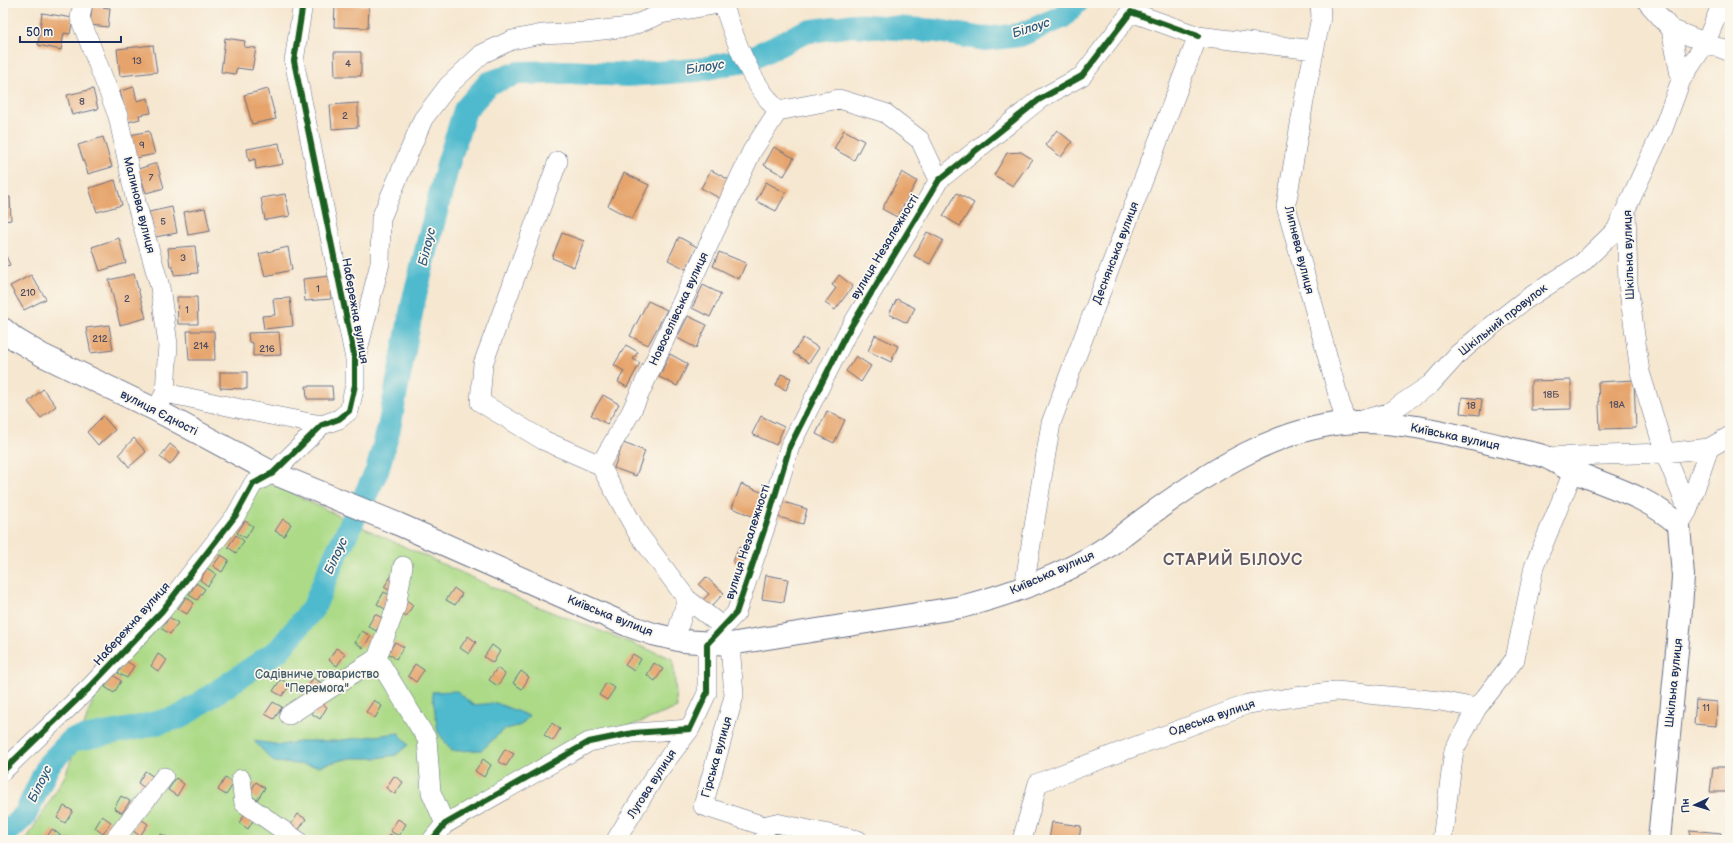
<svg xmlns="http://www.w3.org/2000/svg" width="1733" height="843" viewBox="0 0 1733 843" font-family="'Balsamiq Sans',sans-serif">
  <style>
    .green { fill: #acda87; stroke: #648472 }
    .water { fill: #50bacd; stroke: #367496 }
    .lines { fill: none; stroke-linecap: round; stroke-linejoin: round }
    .river { stroke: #50bacd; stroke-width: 24 }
    .building { fill: #e6a46c }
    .minor-casing { stroke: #686f86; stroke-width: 20 }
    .major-casing { stroke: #686f86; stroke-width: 24 }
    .minor { stroke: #fff; stroke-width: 19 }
    .major { stroke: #fff; stroke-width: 22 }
    .cycleway-casing { stroke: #fbf7ec; stroke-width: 8 }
    .cycleway { stroke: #1b5e20; stroke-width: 6 }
    .labels { text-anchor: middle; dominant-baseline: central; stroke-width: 3.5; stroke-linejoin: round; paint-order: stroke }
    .number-label { font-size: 10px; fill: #4e4c62 }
    .street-label { font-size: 12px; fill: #1b2f5e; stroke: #fbf7ec }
    .park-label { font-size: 12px; fill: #3f5a68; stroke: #fbf7ec }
    .water-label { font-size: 13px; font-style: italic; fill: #2b597f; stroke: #fbf7ec }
    .district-label { font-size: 16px; font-weight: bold; letter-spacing: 1px; fill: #625863; stroke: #fbf7ec }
  </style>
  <rect width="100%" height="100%" fill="#fbf7ec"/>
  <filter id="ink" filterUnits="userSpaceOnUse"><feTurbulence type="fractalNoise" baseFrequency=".025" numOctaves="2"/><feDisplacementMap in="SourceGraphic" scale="8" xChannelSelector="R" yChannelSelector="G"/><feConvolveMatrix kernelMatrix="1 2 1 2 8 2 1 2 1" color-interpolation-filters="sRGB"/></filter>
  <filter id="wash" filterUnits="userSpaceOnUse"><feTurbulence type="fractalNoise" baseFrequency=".012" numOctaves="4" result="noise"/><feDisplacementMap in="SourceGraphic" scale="16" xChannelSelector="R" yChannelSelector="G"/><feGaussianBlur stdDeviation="0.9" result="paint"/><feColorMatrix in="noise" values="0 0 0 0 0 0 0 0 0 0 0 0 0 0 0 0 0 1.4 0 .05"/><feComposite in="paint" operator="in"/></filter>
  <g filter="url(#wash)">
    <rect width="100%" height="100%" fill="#f6e7d0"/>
    <path class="green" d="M262,479L381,536L528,603L673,659L677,708L589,742L428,840H26L65,776L97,690Z"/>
    <path class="water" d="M457,691L473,705L496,703L529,716L521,725L503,730L482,750L452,751L438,732L432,692Z
      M399,733L408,745L396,755L377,758H350L319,766L274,762L254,741L281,745L304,741H334Z"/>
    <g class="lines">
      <path class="river" d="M3,836L25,815L49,764L72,740L136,728L180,717L279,650L314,607L333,561L377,471L389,428L413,303L448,164L465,110L489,83L518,73L567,72L627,75L698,70L750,59L805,32L853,25L937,31L984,39L1020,35L1062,17L1076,3"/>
    </g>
    <g id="blocks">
      <path class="building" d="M369,5L368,28L334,27L335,6Z
        M92,6L110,8L108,27L90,25Z
        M42,13L73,18L70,34L64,33L61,50L38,45Z
        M225,38L245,41L244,47L256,48L252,70L237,68L235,74L221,72Z
        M153,45L157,72L120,76L117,49Z
        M334,52H361V76H335Z
        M134,87L137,101L148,98L151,113L139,115L140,119L128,122L120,91Z
        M93,89L98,109L72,115L67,95Z
        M268,89L276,119L252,124L244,95Z
        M358,103V127L332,129L330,105Z
        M844,130L864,141L854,160L834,149Z
        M1057,130L1072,142L1061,157L1045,145Z
        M149,131L155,154L136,158L130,135Z
        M103,137L112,167L88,174L78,145Z
        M279,143L283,164L256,169L255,159L249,161L247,149Z
        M774,147L794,158L784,176L764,165Z
        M1021,152L1032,159L1013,186L994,175L1007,153Z
        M157,163L164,188L146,193L138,169Z
        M711,170L731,181L721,199L701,188Z
        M902,172L917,181L897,217L882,209Z
        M624,173L649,185L632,219L608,206Z
        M115,180L122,205L97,212L89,188Z
        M766,182L786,193L776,211L756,201Z
        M957,193L974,203L960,226L943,216Z
        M285,194L290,216L265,220L261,198Z
        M10,197L11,220L3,221V198Z
        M172,207L177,233L155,237L149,212Z
        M205,208L210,231L188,235L184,212Z
        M927,232L943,240L930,264L914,256Z
        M562,233L584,241L574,267L552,258Z
        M679,237L697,247L686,269L668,260Z
        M119,238L126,263L100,271L92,247Z
        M195,246L198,273L174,275L173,267H170L168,248Z
        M288,247L292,270L265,276L259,254Z
        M3,249L10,265L3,267Z
        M719,252L746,263L739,279L713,266Z
        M134,274L146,318L120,325L109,280Z
        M31,275L46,299L24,310L10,286Z
        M839,275L853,286L835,310L825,303L836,288L832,285Z
        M330,276L331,299L305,301L303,279Z
        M703,285L721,294L710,317L692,308Z
        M177,297H197L198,324H178Z
        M290,298L293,326L264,329L262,316L275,315L273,299Z
        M897,299L915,308L907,323L889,314Z
        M648,301L667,310L648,345L630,336Z
        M688,316L707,325L696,348L677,338Z
        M109,325L113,350L91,353L86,328Z
        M187,331H214L215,360H189Z
        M279,332L281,355L253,356V343L249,342L248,333Z
        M875,335L898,346L891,362L868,351Z
        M803,338L819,348L809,363L793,353Z
        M626,345L638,352L633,359L640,363L627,387L618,382L624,371L614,365Z
        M670,354L688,364L677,386L659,377Z
        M856,356L871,366L861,382L846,371Z
        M220,372H247V389L220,388Z
        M781,374L791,378L786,390L776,385Z
        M1571,380V409L1531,410V381Z
        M1634,380L1636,428L1600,429L1598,382Z
        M306,386H332L333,399H307Z
        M43,389L56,406L41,418L28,402Z
        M603,395L619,404L607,424L591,415Z
        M1462,397L1482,399L1480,415L1460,413Z
        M827,411L845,420L834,443L816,434Z
        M103,416L115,430L98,445L87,432Z
        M761,416L784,427L776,445L752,434Z
        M134,438L146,452L129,467L119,454Z
        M623,443L645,451L636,476L614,468Z
        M170,444L180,452L170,465L160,457Z
        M741,484L766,494L757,518L732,508Z
        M780,501L807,509L803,524L775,516Z
        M283,519L291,524L284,536L275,531Z
        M245,521L253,526L246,538L237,533Z
        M236,535L244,541L236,553L228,547Z
        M739,547L753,552L747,567L733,562Z
        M221,555L229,560L222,572L213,566Z
        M207,568L216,574L208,586L200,580Z
        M392,575L400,580L392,592L384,587Z
        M766,575L788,579L784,602L762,599Z
        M706,577L724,593L711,607L703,600L709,594L699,585Z
        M196,583L205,589L197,600L189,595Z
        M454,588L462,594L455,605L446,600Z
        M384,592L393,597L385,609L377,604Z
        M186,597L194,603L187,614L178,609Z
        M405,599L413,605L406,617L397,611Z
        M375,614L384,619L376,631L368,626Z
        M169,617L178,623L170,634L162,629Z
        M362,631L371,636L363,648L355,642Z
        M468,636L476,642L469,654L460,648Z
        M395,642L404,647L396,659L388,653Z
        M492,645L500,651L493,663L484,657Z
        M336,648L345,654L337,666L329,660Z
        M158,654L167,660L159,672L151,666Z
        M633,654L641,659L634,671L625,665Z
        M126,661L134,666L127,678L118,673Z
        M654,663L663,669L655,681L647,675Z
        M415,664L424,670L416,682L408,676Z
        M497,668L505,674L498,686L489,680Z
        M521,671L529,677L522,689L513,683Z
        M113,675L121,681L114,693L105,687Z
        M313,678L322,683L314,695L306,690Z
        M281,679L290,685L282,696L273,691Z
        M606,683L615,688L607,700L599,695Z
        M374,700L382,706L375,718L366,712Z
        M1696,700L1717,702L1716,726L1694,724Z
        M319,701L327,707L320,719L311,713Z
        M273,702L282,707L274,719L265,714Z
        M552,723L560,729L553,741L544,735Z
        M505,749L514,754L506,766L498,761Z
        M483,759L491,765L484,777L475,771Z
        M1713,767H1730L1729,792H1710Z
        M145,771L154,777L146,789L138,783Z
        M394,776L403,782L395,794L386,788Z
        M176,778L184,784L177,796L168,790Z
        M225,778L234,783L226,795L218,790Z
        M256,782L265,788L257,800L249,794Z
        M121,796L130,801L122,813L114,808Z
        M64,806L73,811L65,823L57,818Z
        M247,811L255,817L248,829L239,823Z
        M298,814L306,819L298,831L290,826Z
        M102,816L111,822L103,834L95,828Z
        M139,818L148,824L140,836L132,830Z
        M398,819L406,824L399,836L390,831Z
        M1052,822L1081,826L1079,840H1049Z
        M52,829L60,835L57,840H45Z
        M1690,830L1721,833L1720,840H1689Z
        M161,834L170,839L169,840H157Z
        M390,834L400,840H386Z"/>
    </g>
  </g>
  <g filter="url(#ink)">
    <use href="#blocks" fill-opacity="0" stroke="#686f86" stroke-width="1"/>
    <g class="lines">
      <g class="minor-casing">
        <path id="minor" d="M83,3L80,18L118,116L136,202L160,287L168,344L165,393L156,410
          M723,3C736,43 749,80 778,111
          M1320,3L1321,17L1304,101L1286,206L1346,424L1388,413L1431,384L1458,354L1489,328L1525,300L1581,264L1616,230L1626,209
          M1648,3L1671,29L1730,52
          M1671,29L1681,80
          M558,161L483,364L480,402L543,440L600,465L637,532L687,599L675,639
          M357,354L380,263L381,218L423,119L448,86L482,54L512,40L542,34L585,32L629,27L661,14L725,3
          M165,393C217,403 269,416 322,425
          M1545,457L1665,453L1709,448L1730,436
          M600,465L631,412L752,151L778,111L839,99L885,113L920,140L939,180
          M1688,510L1709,448
          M1679,525L1688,510L1665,453L1640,372L1628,284L1626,209L1663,129L1681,80L1706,42L1722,3
          M403,566L396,607L377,658L427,739L431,792L445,824
          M1024,587L1051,423L1198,36L1314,50
          M687,599L723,627
          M730,644L734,696L703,806L764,826
          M289,715L377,658
          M3,771L90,687L162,611L236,515L253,484L273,473L322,425L339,419L349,411L355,385V359L294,61L303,3
          M241,779L244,803L297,840
          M114,840L164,777
          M432,840L445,824L589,742L633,733L690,729L707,693V644L736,613L768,519L790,446L846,335L939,180L1040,99L1082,76L1131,12L1198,36
          M616,840L656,774L690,729
          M765,840L764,826L776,823L858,840
          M1022,840L1038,783L1248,704L1336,691L1440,701L1477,708
          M1442,840L1454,750L1477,708L1515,659L1534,567L1573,472"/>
      </g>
      <g class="major-casing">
        <path id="major" d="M3,329L15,339L42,355L156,410L273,473L398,524L627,625L653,634L683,641L730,644L961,607C1010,594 1065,575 1107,547C1121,537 1134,526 1148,516C1209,472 1279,425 1357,422C1406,421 1454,435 1501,446C1515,450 1529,452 1543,456C1554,460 1564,468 1575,472C1615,489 1645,495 1679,525L1683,576L1681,609L1659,840"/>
      </g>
      <use href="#minor" class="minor"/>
      <use href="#major" class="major"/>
      <g class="cycleway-casing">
        <path id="cycleway" d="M3,771L90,687L162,611L236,515L253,484L273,473L322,425L339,419L349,411L355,385V359L294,61L303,3
          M432,840L445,824L589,742L633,733L690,729L707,693V644L736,613L768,519L790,446L846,335L939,180L1040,99L1082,76L1131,12L1198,36"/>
      </g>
      <use href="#cycleway" class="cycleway"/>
    </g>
  </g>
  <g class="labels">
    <g class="number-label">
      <text x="137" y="61">13</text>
      <text x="348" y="64">4</text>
      <text x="82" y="102">8</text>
      <text x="345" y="116">2</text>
      <text x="142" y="145">9</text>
      <text x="151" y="178">7</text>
      <text x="163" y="222">5</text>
      <text x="183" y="258">3</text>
      <text x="318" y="289">1</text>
      <text x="28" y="293">210</text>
      <text x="127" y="299">2</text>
      <text x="187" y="310">1</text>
      <text x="100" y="339">212</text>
      <text x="201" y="346">214</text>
      <text x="267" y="349">216</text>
      <text x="1551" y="395">18Б</text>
      <text x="1617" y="405">18А</text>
      <text x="1471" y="406">18</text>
      <text x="1706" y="708">11</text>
    </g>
    <g class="street-label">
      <text transform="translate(139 205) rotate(76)">Малинова вулиця</text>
      <text transform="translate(885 247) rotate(-59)">вулиця Незалежності</text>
      <text transform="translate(1299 250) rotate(76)">Липнева вулиця</text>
      <text transform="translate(1116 253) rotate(-69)">Деснянська вулиця</text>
      <text transform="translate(1629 255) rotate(-92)">Шкільна вулиця</text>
      <text transform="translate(679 309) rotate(-65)">Новоселівська вулиця</text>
      <text transform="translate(355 311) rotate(80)">Набережна вулиця</text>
      <text transform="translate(1503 320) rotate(-38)">Шкільний провулок</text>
      <text transform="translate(159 413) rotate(27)">вулиця Єдності</text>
      <text transform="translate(1455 437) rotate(12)">Київська вулиця</text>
      <text transform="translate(748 542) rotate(-72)">вулиця Незалежності</text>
      <text transform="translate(1052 573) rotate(-24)">Київська вулиця</text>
      <text transform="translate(610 616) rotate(22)">Київська вулиця</text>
      <text transform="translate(132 624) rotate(-48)">Набережна вулиця</text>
      <text transform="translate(1674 683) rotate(-84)">Шкільна вулиця</text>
      <text transform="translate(1212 718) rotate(-19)">Одеська вулиця</text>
      <text transform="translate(717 757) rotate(-74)">Гірська вулиця</text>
      <text transform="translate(652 784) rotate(-57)">Лугова вулиця</text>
    </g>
    <g class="park-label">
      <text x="317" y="674">Садівниче товариство<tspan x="317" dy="14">"Перемога"</tspan></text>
    </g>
    <g class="water-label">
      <text transform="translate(1031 28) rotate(-18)">Білоус</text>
      <text transform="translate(705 67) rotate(-9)">Білоус</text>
      <text transform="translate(427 247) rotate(-76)">Білоус</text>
      <text transform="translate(336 556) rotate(-65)">Білоус</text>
      <text transform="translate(40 784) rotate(-64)">Білоус</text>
    </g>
    <g class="district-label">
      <text x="1233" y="560">СТАРИЙ БІЛОУС</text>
    </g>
  </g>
  <rect width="1733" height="843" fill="none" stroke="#fbf7ec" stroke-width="16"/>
  <g transform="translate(1695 805) rotate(266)" stroke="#fbf7ec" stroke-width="3" paint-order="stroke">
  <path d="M0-3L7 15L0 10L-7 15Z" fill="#1b2f5e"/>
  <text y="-6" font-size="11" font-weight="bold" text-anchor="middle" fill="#1b2f5e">Пн</text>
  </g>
  <path d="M20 36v6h101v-6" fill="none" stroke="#1b2f5e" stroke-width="2"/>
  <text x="26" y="36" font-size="12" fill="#1b2f5e" stroke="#fbf7ec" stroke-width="3" paint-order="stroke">50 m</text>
</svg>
